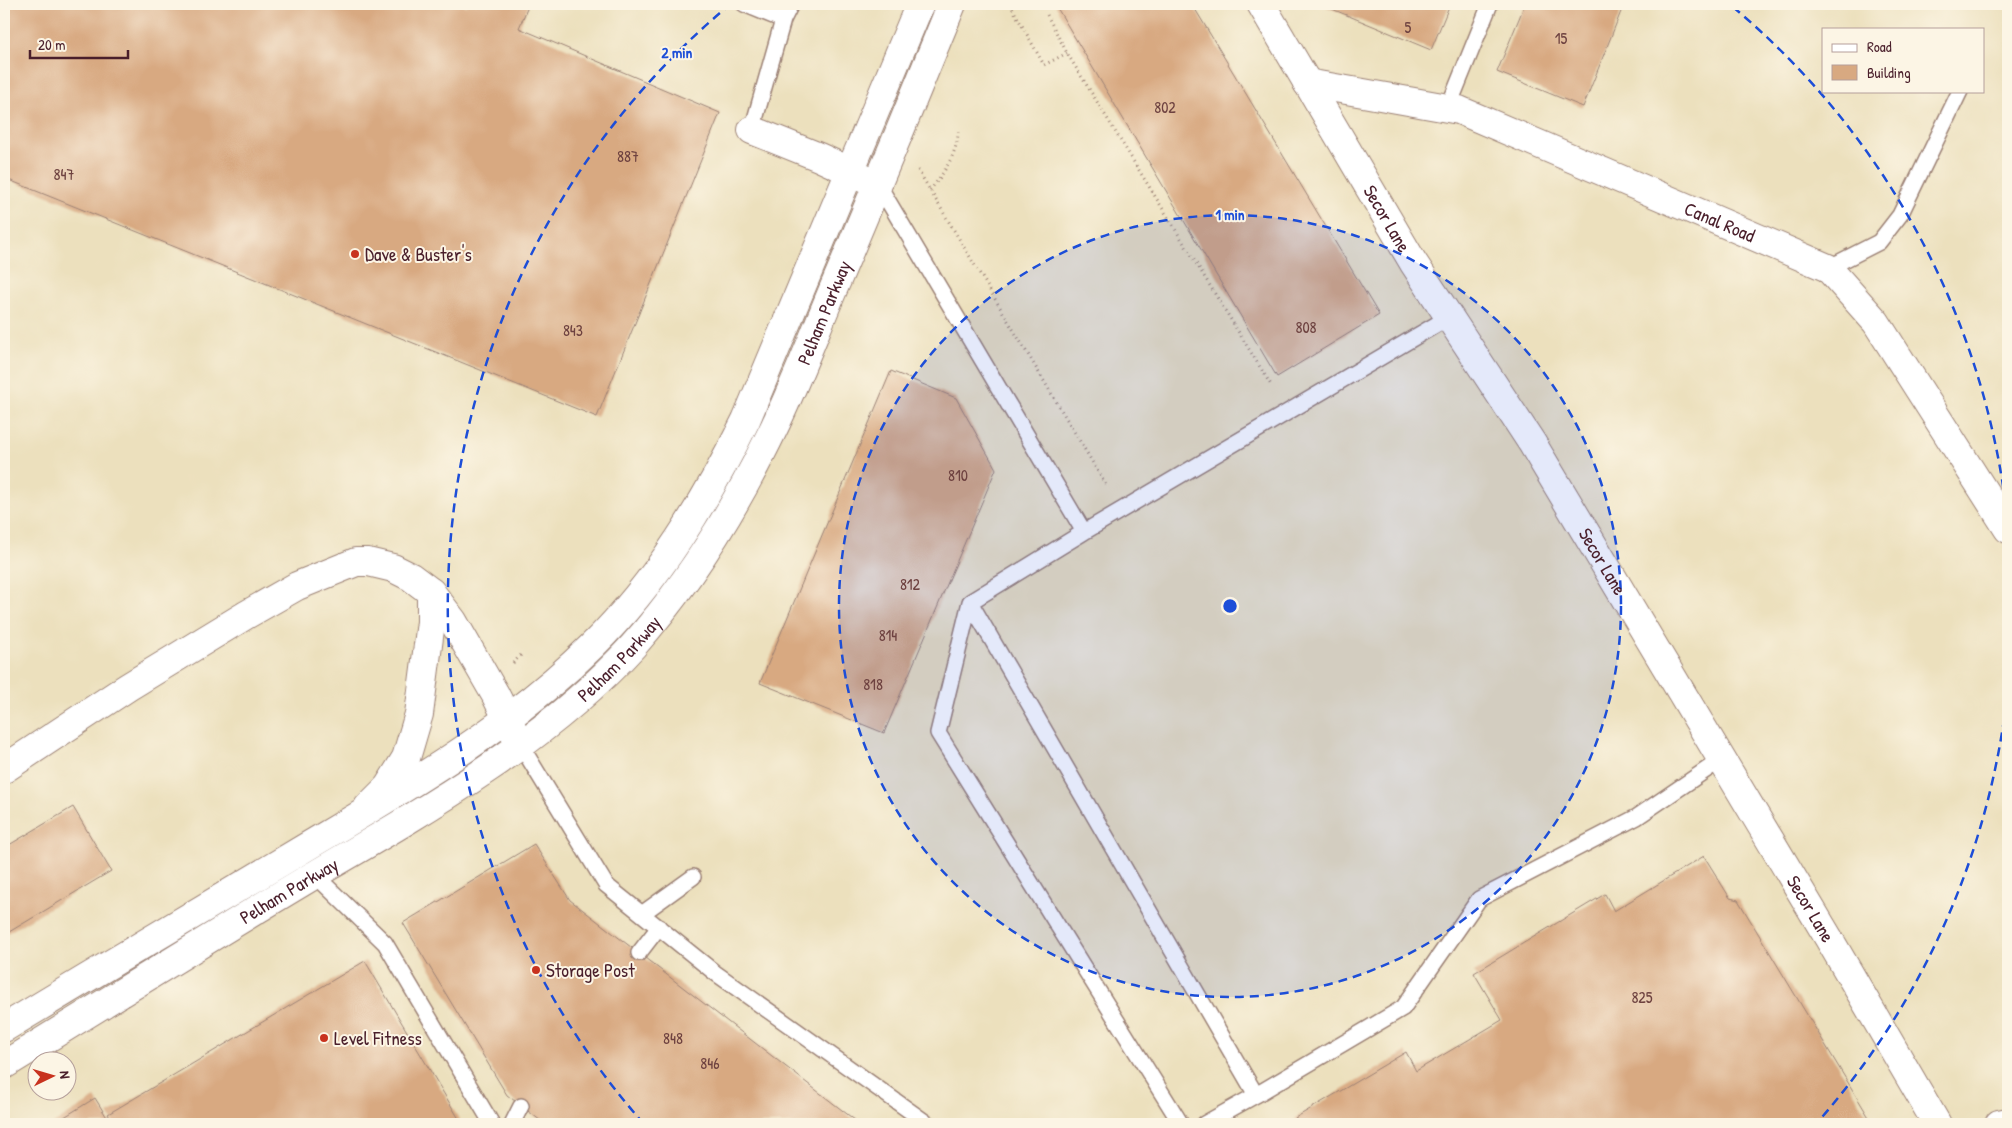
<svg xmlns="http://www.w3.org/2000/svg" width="2012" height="1128" viewBox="0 0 2012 1128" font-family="'Patrick Hand',sans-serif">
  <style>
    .building { fill: #d8a981 }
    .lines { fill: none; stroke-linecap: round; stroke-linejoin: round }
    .service-casing { stroke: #9b8074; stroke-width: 18 }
    .minor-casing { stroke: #9b8074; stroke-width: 30 }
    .tertiary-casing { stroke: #9b8074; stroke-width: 30 }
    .secondary-casing { stroke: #9b8074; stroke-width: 30 }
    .path { stroke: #9b8074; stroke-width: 3; stroke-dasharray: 1 4; stroke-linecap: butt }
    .service { stroke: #fff; stroke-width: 15 }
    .minor { stroke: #fff; stroke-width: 28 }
    .tertiary { stroke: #fff; stroke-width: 28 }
    .secondary { stroke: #fff; stroke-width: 28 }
    .ring { fill: none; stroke: #1d4ed8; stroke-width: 2.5; stroke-dasharray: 9 6 }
    .poi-dot { fill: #c8321e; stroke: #fcf5e5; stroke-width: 2 }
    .labels { text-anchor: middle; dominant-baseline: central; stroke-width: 4; stroke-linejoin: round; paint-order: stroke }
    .number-label { font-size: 16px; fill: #6e4240 }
    .street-label { font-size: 19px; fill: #4a1f2b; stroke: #fcf5e5 }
    .poi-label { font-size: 19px; fill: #4a1f2b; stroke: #fcf5e5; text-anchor: start }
    .centre { fill: #1d4ed8; stroke: #fcf5e5; stroke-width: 2.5 }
    .ring-label { font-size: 15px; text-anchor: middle; font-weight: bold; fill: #1d4ed8; stroke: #fcf5e5; stroke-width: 4; stroke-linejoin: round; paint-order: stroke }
  </style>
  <rect width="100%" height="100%" fill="#fcf5e5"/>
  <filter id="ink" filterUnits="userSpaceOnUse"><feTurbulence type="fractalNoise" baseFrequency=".02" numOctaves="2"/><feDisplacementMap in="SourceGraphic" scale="10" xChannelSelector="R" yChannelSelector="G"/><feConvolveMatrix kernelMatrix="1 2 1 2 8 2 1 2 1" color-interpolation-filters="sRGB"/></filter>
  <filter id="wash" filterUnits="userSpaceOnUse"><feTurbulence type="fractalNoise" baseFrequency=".0096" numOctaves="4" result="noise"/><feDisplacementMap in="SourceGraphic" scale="20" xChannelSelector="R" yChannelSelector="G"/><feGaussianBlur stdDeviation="1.12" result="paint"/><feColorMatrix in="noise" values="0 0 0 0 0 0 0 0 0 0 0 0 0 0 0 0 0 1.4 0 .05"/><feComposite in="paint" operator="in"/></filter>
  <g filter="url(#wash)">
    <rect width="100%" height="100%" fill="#ece0bd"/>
    <g id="blocks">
      <path class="building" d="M4,4H460L466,6L467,4H529L519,28L720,113L597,417L4,178Z
        M1057,4H1192L1379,315L1277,377L1056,6Z
        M1320,4H1450L1431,50Z
        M1525,4H1624L1583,107L1497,72Z
        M891,371L956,398L996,469L884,733L760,683Z
        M73,807L111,871L4,935V848Z
        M534,844L570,900L860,1124H545L507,1095L403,923Z
        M1704,856L1730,898L1738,900L1873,1124H1299L1295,1118L1406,1052L1416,1071L1502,1020L1474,973L1605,894L1614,911Z
        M365,961L462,1124H114L108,1114Z
        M95,1098L111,1124H53Z"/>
    </g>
  </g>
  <g filter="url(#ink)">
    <use href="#blocks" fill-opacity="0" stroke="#9b8074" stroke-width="1"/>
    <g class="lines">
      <g class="service-casing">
        <path id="service" d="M744,4L783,20
          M1448,108L1490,4
          M752,130L783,20L791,4
          M878,184L1084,532L1449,317
          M1828,268L1879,242L1900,215L1960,91
          M1084,532L970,602L1256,1095L1403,1008L1479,899L1637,817L1722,759
          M970,602L938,733L1181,1124
          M520,744L606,885L714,972L928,1124
          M315,875L385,943L492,1124
          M643,913L693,877
          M639,953L659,927
          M512,1124L521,1106
          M1204,1124L1256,1095"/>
      </g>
      <g class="minor-casing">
        <g id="minor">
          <path id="s1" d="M1307,83L1459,110L1828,268L1876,322L2008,529"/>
          <path d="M1999,1124L2008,1122"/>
        </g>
      </g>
      <g class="tertiary-casing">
        <g id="tertiary">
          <path id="s2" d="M1261,4L1413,262L1532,443L1828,937L1937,1124"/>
          <path d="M752,130L819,157L878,184"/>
          <path d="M4,769L128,687L246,615L297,586L356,562H368L393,568L411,577L431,592L453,621L495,694L520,744"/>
          <path d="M368,807L388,787L406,758L419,714L431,622V592"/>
        </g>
      </g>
      <g class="secondary-casing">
        <g id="secondary">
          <path d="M4,1028C105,967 206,907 308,846C407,787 509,728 592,646C658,581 706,501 746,420L920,4"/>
          <path id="s3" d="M4,1065C107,1002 210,937 314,875C424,811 547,741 633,646C687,585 731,515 767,442C792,393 811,342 832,292C873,196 913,100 952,4"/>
        </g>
      </g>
      <path class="path" d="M1010,4L1044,65L1067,53
        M1047,15L1067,53L1271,385
        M918,170L1106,485
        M930,190C943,175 958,152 958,132
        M513,663L522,654"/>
      <use href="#service" class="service"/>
      <use href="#minor" class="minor"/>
      <use href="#tertiary" class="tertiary"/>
      <use href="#secondary" class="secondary"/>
    </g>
  </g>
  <circle cx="1230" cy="606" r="391" fill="#1d4ed8" fill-opacity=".12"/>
  <g class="ring">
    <circle cx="1230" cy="606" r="391"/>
    <path d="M2008 688A782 782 0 0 1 1816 1124M644 1124A782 782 0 0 1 727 7M1733 7A782 782 0 0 1 2008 524"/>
  </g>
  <g class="poi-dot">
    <circle cx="355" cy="254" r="5"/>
    <circle cx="536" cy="970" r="5"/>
    <circle cx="324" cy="1038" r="5"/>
  </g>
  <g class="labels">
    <g class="number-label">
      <text x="1408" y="27">5</text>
      <text x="1561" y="38">15</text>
      <text x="1165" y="107">802</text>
      <text x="628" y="156">887</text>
      <text x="64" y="174">847</text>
      <text x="1306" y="327">808</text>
      <text x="573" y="330">843</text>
      <text x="958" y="475">810</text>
      <text x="910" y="584">812</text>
      <text x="888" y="635">814</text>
      <text x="873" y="684">818</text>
      <text x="1642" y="997">825</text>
      <text x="673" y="1038">848</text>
      <text x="710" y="1063">846</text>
    </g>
    <g class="street-label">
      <text stroke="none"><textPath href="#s2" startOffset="249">Secor Lane</textPath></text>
      <text stroke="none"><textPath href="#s1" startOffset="438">Canal Road</textPath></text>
      <text stroke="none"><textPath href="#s3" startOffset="1144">Pelham Parkway</textPath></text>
      <text stroke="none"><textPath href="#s2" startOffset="654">Secor Lane</textPath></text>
      <text stroke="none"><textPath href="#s3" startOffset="739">Pelham Parkway</textPath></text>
      <text stroke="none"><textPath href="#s3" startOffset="334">Pelham Parkway</textPath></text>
      <text stroke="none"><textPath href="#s2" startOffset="1059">Secor Lane</textPath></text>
    </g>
    <g class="poi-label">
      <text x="365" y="254">Dave &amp; Buster's</text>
      <text x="546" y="970">Storage Post</text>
      <text x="334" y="1038">Level Fitness</text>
    </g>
  </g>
  <circle cx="1230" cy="606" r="8" class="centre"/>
  <g class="ring-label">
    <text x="677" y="58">2 min</text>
    <text x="1230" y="220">1 min</text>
  </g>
  <rect width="2012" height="1128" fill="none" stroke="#fcf5e5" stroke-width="20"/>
  <rect x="1822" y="28" width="162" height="65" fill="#fcf5e5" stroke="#b59f9b"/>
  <rect x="1832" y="44" width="25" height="8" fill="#ffffff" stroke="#b59f9b"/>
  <text x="1867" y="52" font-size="15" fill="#4a1f2b">Road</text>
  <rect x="1832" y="65" width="25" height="15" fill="#d8a981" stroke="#b59f9b"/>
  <text x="1867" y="78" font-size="15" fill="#4a1f2b">Building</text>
  <g transform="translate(52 1076) rotate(85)"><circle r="24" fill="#fcf5e5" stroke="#b59f9b"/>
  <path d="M0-4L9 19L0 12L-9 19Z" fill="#c8321e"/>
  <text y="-8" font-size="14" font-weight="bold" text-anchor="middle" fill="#4a1f2b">N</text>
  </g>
  <path d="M30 50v8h98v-8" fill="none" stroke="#4a1f2b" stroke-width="2.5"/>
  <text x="38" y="50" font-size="15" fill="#4a1f2b" stroke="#fcf5e5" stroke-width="4" paint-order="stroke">20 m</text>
</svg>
